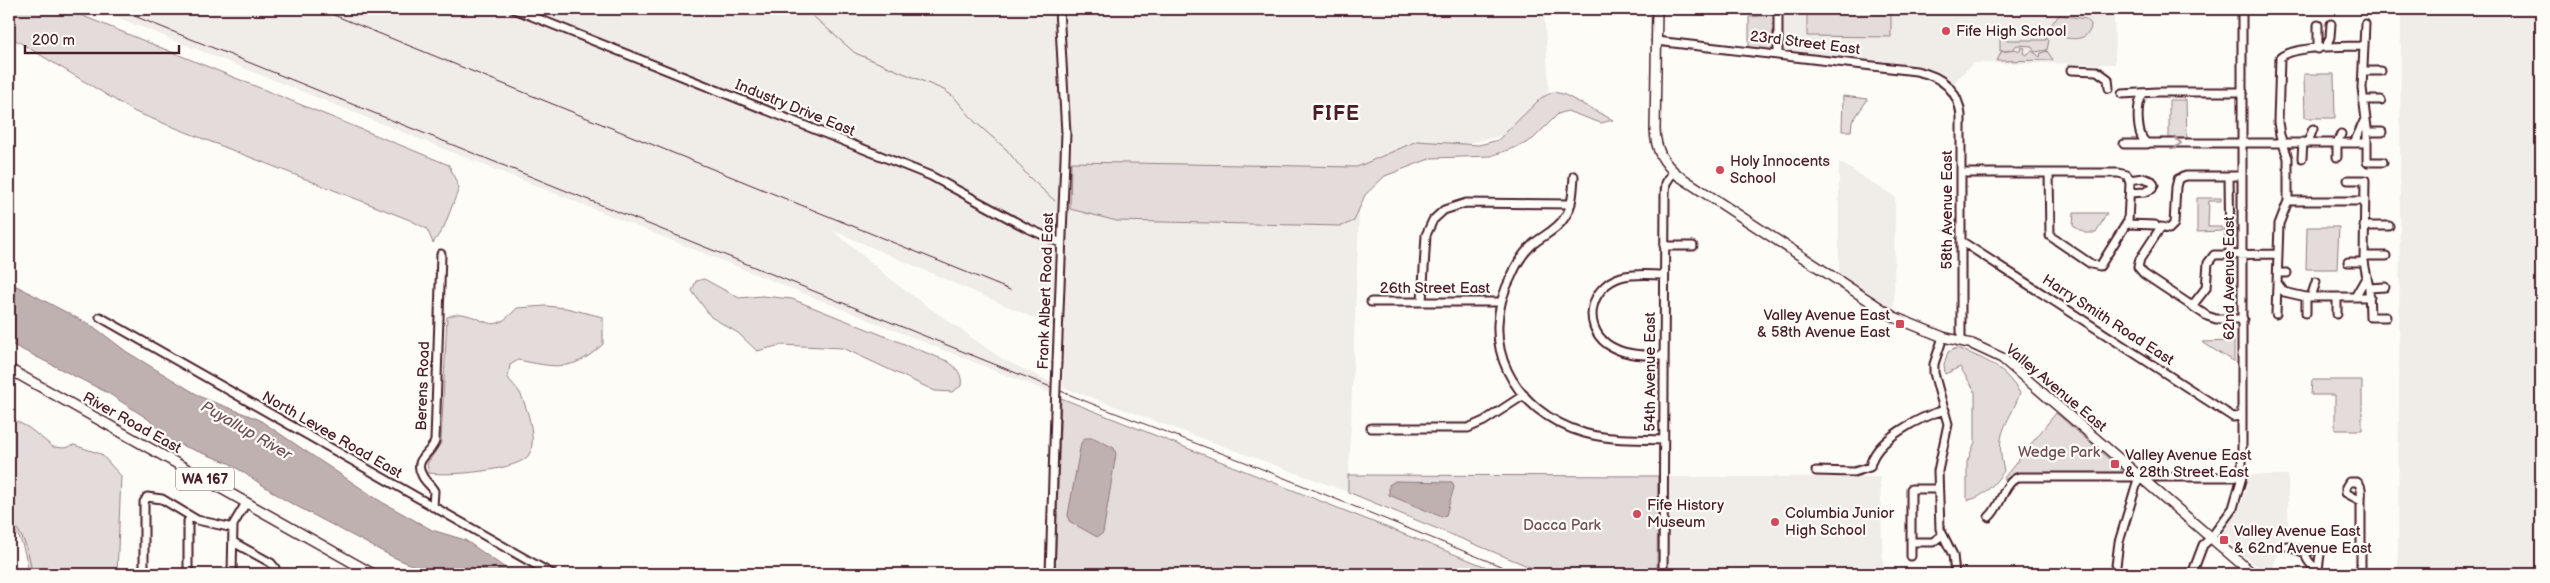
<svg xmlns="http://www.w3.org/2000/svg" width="2550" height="583" viewBox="0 0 2550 583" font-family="'Balsamiq Sans',sans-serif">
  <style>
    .built { fill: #f0ece8 }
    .green { fill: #e3dcda; stroke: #967e82 }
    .water { fill: #c0b1b1; stroke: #91777b }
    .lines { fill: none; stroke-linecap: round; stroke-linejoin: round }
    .stream { stroke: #91777b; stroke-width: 1 }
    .minor-casing { stroke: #4a1f2b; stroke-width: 11 }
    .major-casing { stroke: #4a1f2b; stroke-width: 12 }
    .minor { stroke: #fdfcf7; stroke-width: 7 }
    .major { stroke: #fdfcf7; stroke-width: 9 }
    .rail { stroke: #4a1f2b; stroke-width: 1 }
    .minor-bridge-casing { stroke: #4a1f2b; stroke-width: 11; stroke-linecap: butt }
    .minor-bridge { stroke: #fdfcf7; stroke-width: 7 }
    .oneway { stroke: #ac999b }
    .poi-dot { fill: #d1495b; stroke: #fdfcf7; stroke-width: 2 }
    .labels { text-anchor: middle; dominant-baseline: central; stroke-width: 4.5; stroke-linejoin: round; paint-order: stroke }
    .shield { fill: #fdfcf7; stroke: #806168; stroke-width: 1 }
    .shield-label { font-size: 14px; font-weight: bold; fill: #4a1f2b }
    .poi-label { font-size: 15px; fill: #4a1f2b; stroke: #fdfcf7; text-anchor: start }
    .street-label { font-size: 15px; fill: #4a1f2b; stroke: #fdfcf7 }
    .park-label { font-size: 15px; fill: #704e57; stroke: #fdfcf7 }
    .water-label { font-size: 16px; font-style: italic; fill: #73525a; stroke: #fdfcf7 }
    .district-label { font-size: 20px; font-weight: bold; letter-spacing: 1px; fill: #4a1f2b; stroke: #fdfcf7 }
  </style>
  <rect width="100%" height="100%" fill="#fdfcf7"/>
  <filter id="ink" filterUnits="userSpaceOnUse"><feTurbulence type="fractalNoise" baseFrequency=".02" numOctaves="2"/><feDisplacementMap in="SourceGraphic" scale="10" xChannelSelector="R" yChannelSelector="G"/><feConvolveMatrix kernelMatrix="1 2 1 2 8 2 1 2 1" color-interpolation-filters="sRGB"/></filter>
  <g filter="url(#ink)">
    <path class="built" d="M97,9H1544L1549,89L1527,130L1361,167L1348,492L1063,387L1064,331L832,230L900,287L1002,359L1051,382V393Z
      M1778,9H2114L2115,64L1973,63L1950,87L1932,75L1778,54Z
      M2401,9H2541V574H2398Z
      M1839,162L1895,197L1894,310L1839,275Z
      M2249,475H2288V529L2270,574H2266L2224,538L2222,534L2242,503Z
      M1669,477H1880L1883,567L1947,568L1948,574H1668Z"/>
    <path class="green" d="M9,9H66L449,165L459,188L444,227L433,243L427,229L410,220L135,112L9,36Z
      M1807,9H1891V37L1807,36Z
      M1774,15L1775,52L1749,47V17Z
      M2060,15L2086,19L2091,24C2091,40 2072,41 2061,36L2052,24L2054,20Z
      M2000,32H2004V40H2046V36L2049,40L2047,50L2035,52L2031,46L2017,45L2010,51H2000Z
      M2021,47L2025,48L2023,53L2026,55L2032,51L2040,57L2041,53L2047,51L2053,60L1997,61L2001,52L2015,49L2020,51Z
      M2304,74H2334L2335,118H2305Z
      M1553,92L1563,94L1613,120L1601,123L1567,111L1558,114L1533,139L1522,145L1491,156L1432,158L1385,176L1365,195L1354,221L1342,226L1117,221L1070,209L1071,162L1357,167L1417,141L1479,145L1498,140L1541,98Z
      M1843,96L1868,99L1852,122L1851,131H1842Z
      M2169,100H2186L2187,138L2169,139Z
      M2197,198H2221V201H2209L2208,227H2221L2222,231L2197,232Z
      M2074,213H2107L2096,233H2085L2073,226Z
      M2307,227H2339L2337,269H2306Z
      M704,279L739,298L762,296L792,299L947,361C956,367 963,374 961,386L952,392L935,391L843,348L781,345L757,351L738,333L711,317L692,291L696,281Z
      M546,306L566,308L603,317V344C573,373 554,367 518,360L510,365L508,378C512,383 517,388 520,393C527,407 540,446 526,458C510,471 449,476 429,473L427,464L441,443L447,317C451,316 457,313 462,314C490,319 491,336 517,308Z
      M2234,341V362L2202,342Z
      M1957,348C1985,359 2003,366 2020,393C2007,428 1994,431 2004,471C1995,483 1983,499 1967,500V462L1975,442V391L1960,367L1945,374L1944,364L1948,352Z
      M2312,380H2362V430H2335V395H2311Z
      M1061,398L1504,574H1055Z
      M2056,413L2133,480L2003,479Z
      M9,417L29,428L53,447L64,448L74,445L101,454L121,476L117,574H29C26,558 23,535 9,525Z
      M1348,475L1658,476L1657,574H1547L1348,492Z"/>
    <path class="water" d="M9,282L94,327L127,352L203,398L258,419L380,501L432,530L465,540L514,574H432L391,556L285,500L229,463L170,441L148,419L108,393L9,343Z
      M1085,438H1094L1114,448L1116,454L1103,533L1097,537L1069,521L1068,515L1081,443Z
      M1395,481L1452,482L1454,487L1446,515L1442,517L1389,495V485Z"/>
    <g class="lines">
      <path class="stream" d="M809,9L813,16L855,53L944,90L955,98L975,122L1006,149L1028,176L1055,201
        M9,519C25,536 29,552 32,574"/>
      <g class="minor-casing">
        <path id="minor" d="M514,9L931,176L1027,228L1061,243
          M2365,24L2362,88L2367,128V162H2383
          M1656,41L1916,71C1941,76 1958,89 1961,115V341
          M2326,47L2330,37L2331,24
          M2318,49V25
          M1778,54V9
          M2071,70L2097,71L2108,79L2109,88
          M2363,71H2381
          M2122,94L2157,92H2243
          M2143,94C2136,104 2136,137 2147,143H2367
          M2363,100H2381
          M2367,132H2382
          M2308,142L2313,129
          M2354,143L2365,119
          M2124,144H2147
          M2337,157V143L2341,134
          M2302,158L2303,142
          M1962,173H2118L2127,175L2130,183L2128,221L2100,266L2091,264L2050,236L2049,173
          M1574,176C1573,190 1573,205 1565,217C1558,229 1544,235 1533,244C1524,252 1517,263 1512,275C1476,342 1512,411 1584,433C1609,440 1637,439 1663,440
          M2229,176L2230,254
          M2242,176H2186L2178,179L2176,187L2174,224L2169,229L2161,227L2140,259L2138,267L2144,274L2207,316L2216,319H2243
          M2129,180L2143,178L2152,181L2154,185L2152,189L2145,192L2130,193
          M2348,180H2365L2364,262L2369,288L2370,317H2386
          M2288,201H2365
          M2127,224L2155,225
          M2364,226H2389
          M1961,241L2233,417L2242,416
          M1664,246H1693
          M2364,256H2386
          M2348,262H2364
          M2278,273H2287
          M2278,284L2284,292L2306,297H2370
          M2369,288L2385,287
          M2311,297L2316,282
          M2337,297V314
          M2355,297L2367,276
          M1371,302H1499
          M1422,302L1426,235L1433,220L1444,210L1466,203L1571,204
          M2192,306L2206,288L2208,263L2214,255L2278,254
          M2306,313V297
          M2276,314L2279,224L2288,201V158L2280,135L2278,122L2280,58C2291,46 2347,46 2364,46
          M100,317L552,574
          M1943,337L1934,364V373L1948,424L1938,471L1940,529L1953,555L1955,574
          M1664,356C1644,355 1624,356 1607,344C1581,324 1591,286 1621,277C1635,273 1650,275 1664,275
          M1057,362L1066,133L1059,9
          M1371,428H1468L1484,421L1524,395
          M1816,471L1854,472L1870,467C1874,440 1921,416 1945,410
          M433,507L434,491C431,485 425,482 422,475C413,459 431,454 435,441L441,254
          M1989,517C2002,506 2002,483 2019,477H2242
          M233,542L271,563L275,568L276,574
          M1911,542H1933L1941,536
          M2286,546L2306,553
          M1911,556V489H1938
          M2318,570L2320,554L2316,549L2310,550L2306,554C2306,563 2317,569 2323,574
          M144,574V502L147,497L162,499L197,520L233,528
          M188,574V521L191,517
          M232,574L233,525L246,503
          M1050,574L1055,413
          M1663,574L1665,193L1666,183L1673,172
          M2115,574L2119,542L2139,476
          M2192,574L2203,545L2210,539L2233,508L2242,477V9
          M2361,574V501C2361,494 2363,486 2357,482H2349L2346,487V493L2361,501"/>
      </g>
      <g class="major-casing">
        <path id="major" d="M1657,9L1655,130C1656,151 1663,163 1679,176L1894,317L1943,337L1972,344L2002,358L2253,574
          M9,369L373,574"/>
      </g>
      <use href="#minor" class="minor"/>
      <use href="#major" class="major"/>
      <path class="rail" d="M117,9L1105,409L1245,462L1520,574
        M319,9L1010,290"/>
      <g class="minor-bridge-casing">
        <path id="minor-bridge" d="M1055,413L1057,362"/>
      </g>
      <use href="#minor-bridge" class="minor-bridge"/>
    </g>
    <defs><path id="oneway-chevron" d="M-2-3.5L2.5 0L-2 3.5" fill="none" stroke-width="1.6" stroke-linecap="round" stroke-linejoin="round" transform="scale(1.25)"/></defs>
    <use class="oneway" href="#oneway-chevron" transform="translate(2178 143) rotate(-1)"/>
  </g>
  <g class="poi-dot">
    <circle cx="1946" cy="31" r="5"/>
    <circle cx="1720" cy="170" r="5"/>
    <rect x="1895" y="319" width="10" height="10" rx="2.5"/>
    <rect x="2110" y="459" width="10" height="10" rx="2.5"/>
    <circle cx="1637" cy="514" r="5"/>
    <circle cx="1775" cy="522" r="5"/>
    <rect x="2219" y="535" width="10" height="10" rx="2.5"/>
  </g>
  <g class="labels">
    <rect class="shield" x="176" y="467.5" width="58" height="23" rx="4"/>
    <g class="shield-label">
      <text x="205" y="479">WA 167</text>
    </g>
    <g class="poi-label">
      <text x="1956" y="31">Fife High School</text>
      <text x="1730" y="161">Holy Innocents<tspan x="1730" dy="17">School</tspan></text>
      <text x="1890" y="315" text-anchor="end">Valley Avenue East<tspan x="1890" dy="17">&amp; 58th Avenue East</tspan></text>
      <text x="2125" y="455">Valley Avenue East<tspan x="2125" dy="17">&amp; 28th Street East</tspan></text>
      <text x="1647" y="505">Fife History<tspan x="1647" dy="17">Museum</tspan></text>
      <text x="1785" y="513">Columbia Junior<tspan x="1785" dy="17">High School</tspan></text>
      <text x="2234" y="531">Valley Avenue East<tspan x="2234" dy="17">&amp; 62nd Avenue East</tspan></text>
    </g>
    <g class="street-label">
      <text transform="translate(1805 43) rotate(7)">23rd Street East</text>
      <text transform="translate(795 108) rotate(22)">Industry Drive East</text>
      <text transform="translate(1947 210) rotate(-90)">58th Avenue East</text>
      <text transform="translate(2229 278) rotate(-90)">62nd Avenue East</text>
      <text x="1435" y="288">26th Street East</text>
      <text transform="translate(1046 291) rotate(-88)">Frank Albert Road East</text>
      <text transform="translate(2108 320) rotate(33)">Harry Smith Road East</text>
      <text transform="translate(1650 372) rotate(-90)">54th Avenue East</text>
      <text transform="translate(423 386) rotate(-88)">Berens Road</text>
      <text transform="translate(2056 388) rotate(40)">Valley Avenue East</text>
      <text transform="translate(132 423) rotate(29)">River Road East</text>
      <text transform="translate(332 435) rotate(30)">North Levee Road East</text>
    </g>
    <g class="park-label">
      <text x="2059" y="452">Wedge Park</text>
      <text x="1562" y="525">Dacca Park</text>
    </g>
    <g class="water-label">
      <text transform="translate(246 431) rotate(30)">Puyallup River</text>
    </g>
    <g class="district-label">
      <text x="1336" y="114">FIFE</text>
    </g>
  </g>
  <rect width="2550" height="583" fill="none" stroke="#fdfcf7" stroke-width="30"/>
  <rect x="15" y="15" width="2520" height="553" fill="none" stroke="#4a1f2b" stroke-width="2" filter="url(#ink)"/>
  <path d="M25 45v8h154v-8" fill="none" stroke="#4a1f2b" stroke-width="2.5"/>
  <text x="32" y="45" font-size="15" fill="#4a1f2b" stroke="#fdfcf7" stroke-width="4" paint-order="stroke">200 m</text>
</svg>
